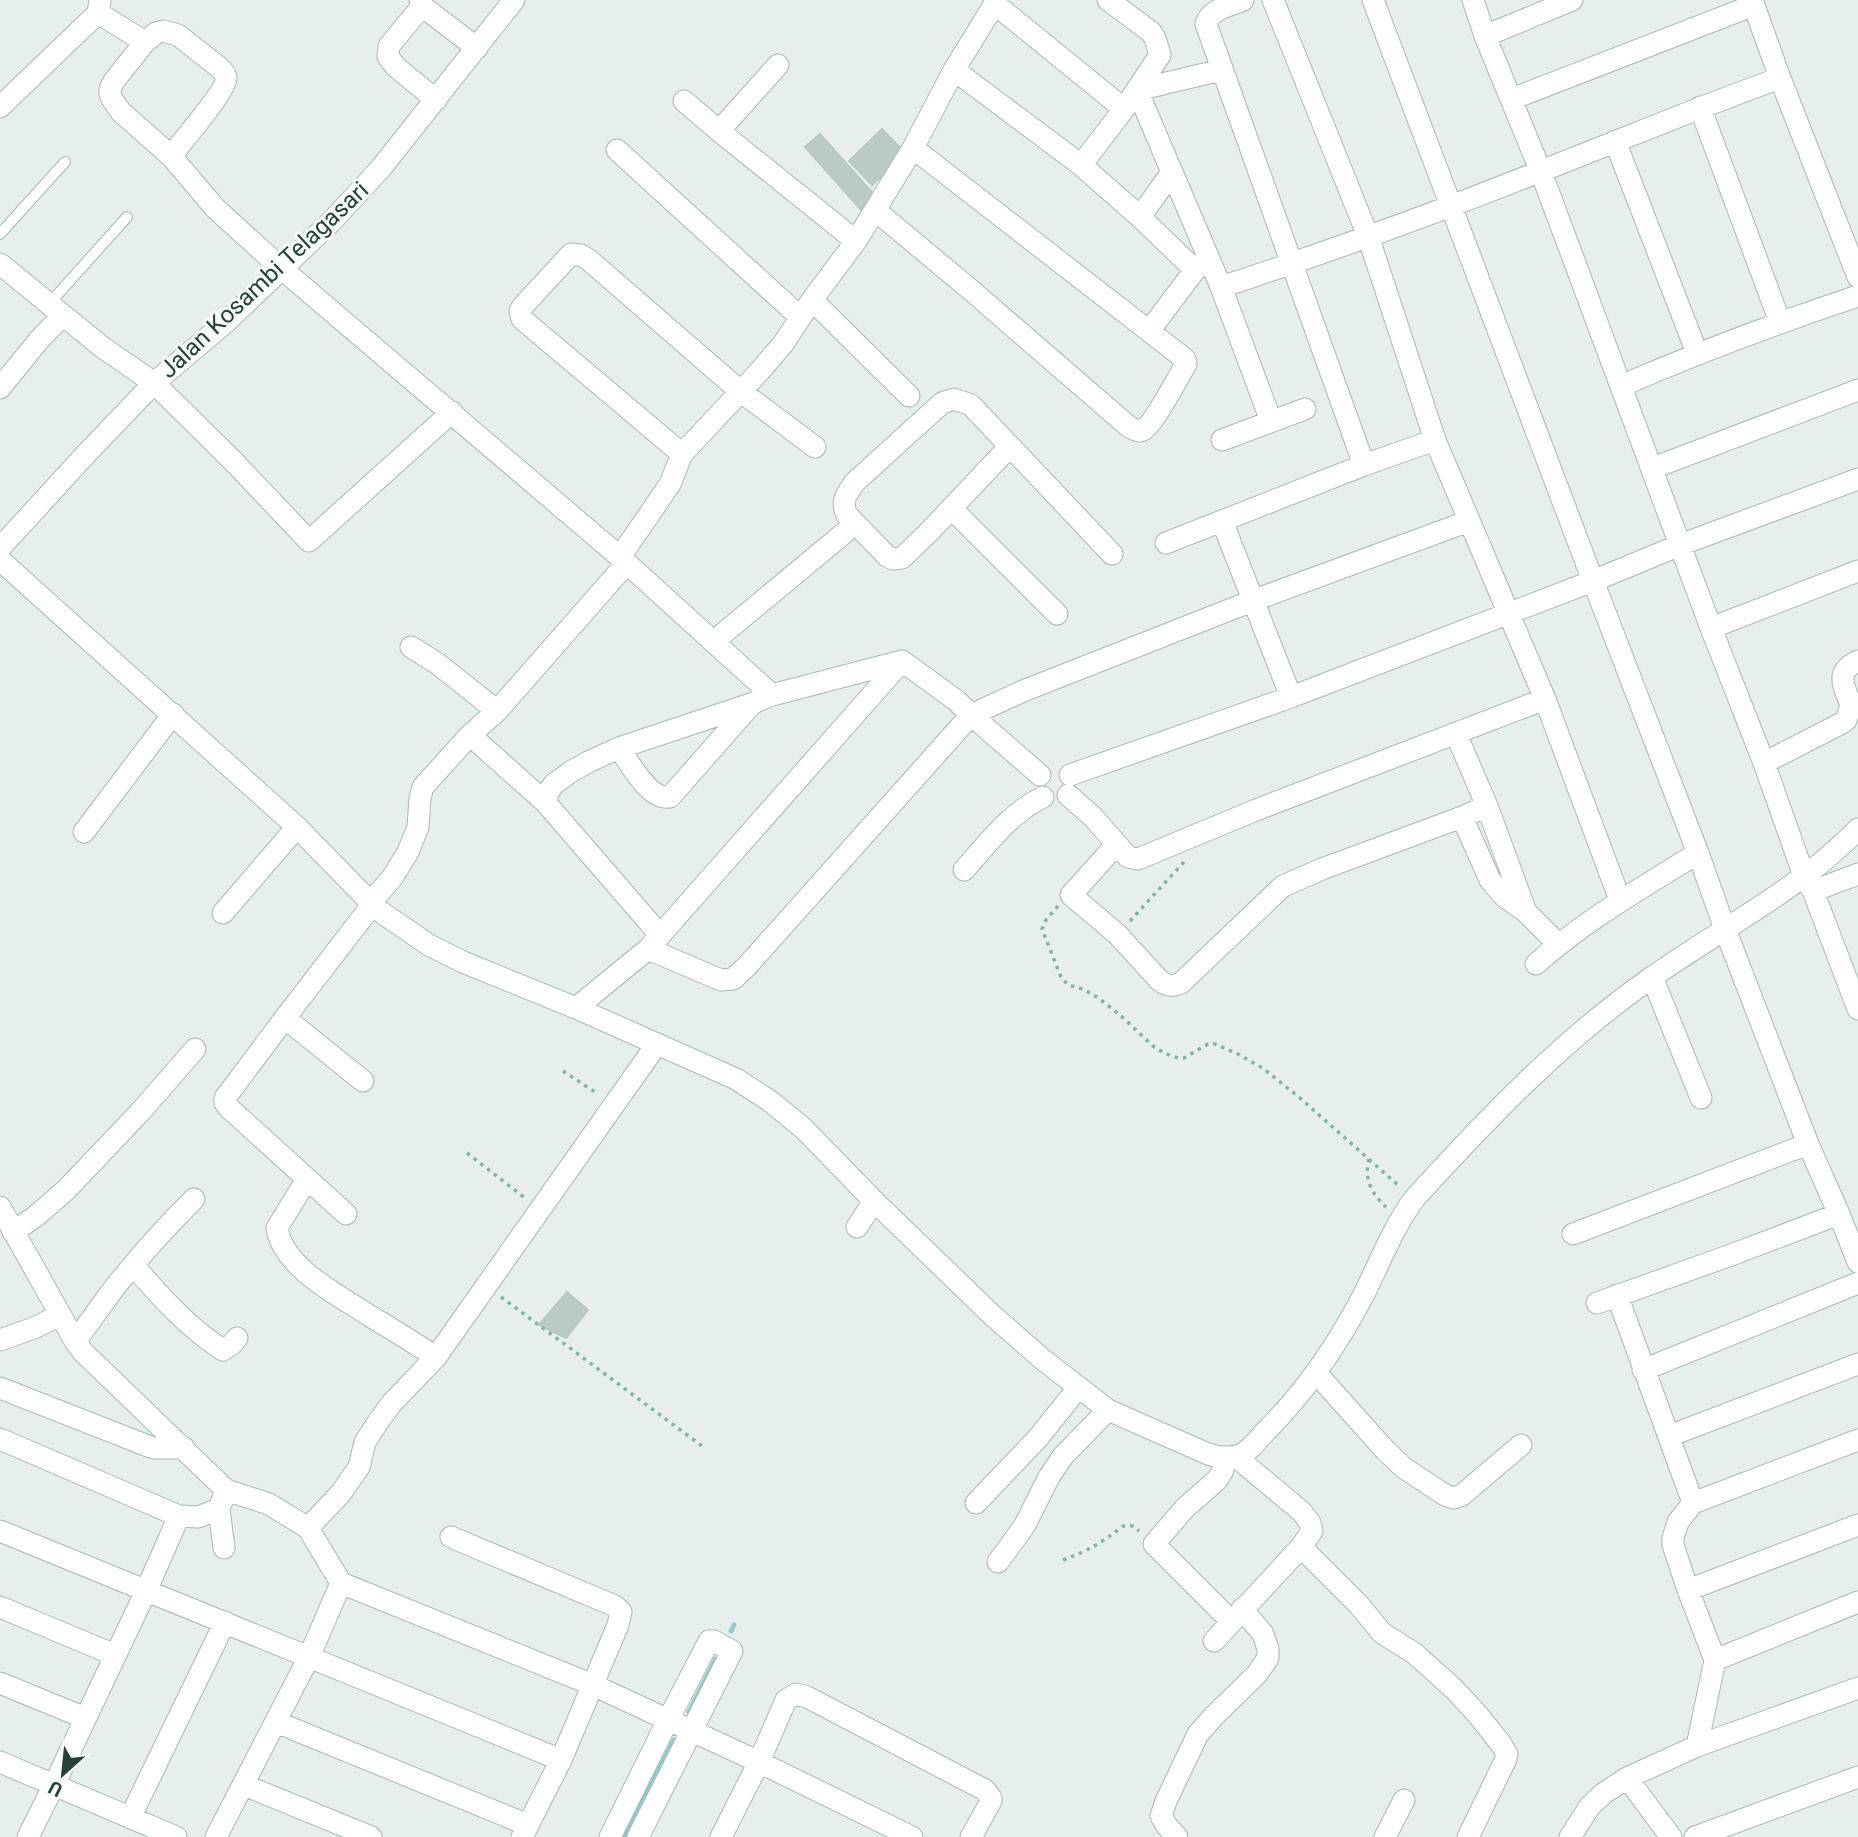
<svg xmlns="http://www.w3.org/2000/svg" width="1858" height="1837" viewBox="0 0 1858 1837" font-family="Roboto,sans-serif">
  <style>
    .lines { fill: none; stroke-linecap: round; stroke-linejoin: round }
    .stream { stroke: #8ec9d4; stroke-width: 5 }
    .building { fill: #bbcac4; stroke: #b8c9c2; stroke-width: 2 }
    .lane-casing { stroke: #a8b8b2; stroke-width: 12 }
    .street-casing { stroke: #a8b8b2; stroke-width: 23 }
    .secondary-casing { stroke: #a4bbb3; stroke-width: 23 }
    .path { stroke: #86b3a5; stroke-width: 3.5; stroke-dasharray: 3.5 5; stroke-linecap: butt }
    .lane { stroke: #fff; stroke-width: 10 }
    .street { stroke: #fff; stroke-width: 21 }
    .secondary { stroke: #fff; stroke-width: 21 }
    .labels { text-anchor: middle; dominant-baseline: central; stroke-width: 6; stroke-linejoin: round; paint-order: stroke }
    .street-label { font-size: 24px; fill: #24423a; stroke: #f7fbf9 }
  </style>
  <rect width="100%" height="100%" fill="#e6efeb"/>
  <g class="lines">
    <path class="stream" d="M731,1631L734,1625
      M689,1712L716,1659
      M624,1837L674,1740"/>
  </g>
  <path class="building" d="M882,129L906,154L872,185L849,161Z
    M820,134L877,198L863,212L805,147Z
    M567,1292L588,1310L566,1338L539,1325Z"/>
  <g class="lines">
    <g class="lane-casing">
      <path id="lane" d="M0,234L65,162
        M49,304L127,217"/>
    </g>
    <g class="street-casing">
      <path id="street" d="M420,0L422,6L389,46L388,57L396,67L436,100
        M1243,0C1230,6 1210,9 1206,24L1364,465
        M1273,0L1368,236L1435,440L1545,699L1620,900
        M1373,0L1593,581L1698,853L1725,929L1808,1144L1839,1214L1858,1262
        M1473,0L1485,36L1541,172L1711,628L1764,763L1804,876L1813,891L1858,1009
        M1752,0L1780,78L1858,277
        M995,4L1124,109
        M422,6L477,48
        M98,13L145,42
        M1485,36L1572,0
        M954,70L1081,165L1140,217L1172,172
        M1221,70L1137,90L1221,287L1271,421
        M1512,99L1754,5
        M684,101L719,131L856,241
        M0,107L98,13L100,0
        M1700,107L1780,322
        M719,131L778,65
        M1615,141L1697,353
        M617,150L800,317
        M171,156C180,144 227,90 226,78C226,74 223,72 221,69L178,35L163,31L156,33L145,42L114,81L110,89V94L112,99L121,112L171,156L215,208L282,269L620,557L772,695
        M1081,165L1124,109L1160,55L1155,38L1151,32L1108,0
        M875,210L972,291L1128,426C1132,428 1138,433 1143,430C1153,425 1179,376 1186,364L1185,359L913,148
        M1140,217L1195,270L1208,258
        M0,264L102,347L154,383L233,461L309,541L452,412
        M1221,287C1328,252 1436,213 1541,171C1621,140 1699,107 1780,78
        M812,300L909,396
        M1149,331L1195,270
        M1621,386C1699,352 1777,323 1858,296
        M0,388L39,340L62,316
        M1222,440L1305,409
        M1010,446L929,532L902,558L893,559L887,556L847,515C840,500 847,494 855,482L942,403L954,399L971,405L1112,554
        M682,454L522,319L520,311L523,306L571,254L581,255L589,260L740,391L815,447
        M1653,468L1858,390
        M951,508L1057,614
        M1222,521L1291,697
        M1166,543L1364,465L1435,440
        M620,557L670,484L682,454L759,372L783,344L812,300L856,241L913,148L954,70L997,0
        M1711,628L1858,571
        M713,642L855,524
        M411,647L438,664L497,711
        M1456,734L1487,806L1526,912
        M470,735L546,803L660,935
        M619,748C630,763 649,801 670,797L750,706
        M1764,763L1842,723L1846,720L1851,705C1844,686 1834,672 1858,661
        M1070,775L1291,697L1593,581L1680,545L1858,479
        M1068,795L1093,817L1128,857L1138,859L1256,810L1545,699
        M546,803L548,792L554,784L572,771L590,761L619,748L751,704L772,695L902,661L957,701L971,715L1040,775
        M1462,817L1490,880L1505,897L1526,912L1558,944
        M84,832L173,714
        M1116,845L1071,895L1117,934L1160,981C1167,986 1173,987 1181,983L1283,886L1322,869L1462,817L1487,806
        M964,870C988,843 1010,813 1043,797
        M1813,891L1858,874
        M370,903L392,878L408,852L418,827L420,798L423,787L470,735L497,711L626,564
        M223,913L297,827
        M648,949L721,980L733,979L747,966L971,715L1023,691L1252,601L1469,521
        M1536,964C1585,920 1642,888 1698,853
        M1652,977L1701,1098
        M576,1008L648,949L902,661
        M285,1018L363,1081
        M307,1179L277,1228C283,1268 340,1296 370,1316C392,1329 414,1343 436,1357
        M0,1207L75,1341L83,1352L226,1490L269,1504L308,1528L341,1583L593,1685L759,1762L912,1837
        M346,1214L229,1108L225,1103V1098L285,1018L372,905
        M857,1227L874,1201
        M13,1232L36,1216L66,1190L142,1110L195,1049
        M1573,1234L1808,1144
        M133,1265C160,1296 188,1328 223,1350L232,1344L237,1338
        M1617,1295L1693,1503
        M1597,1303L1731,1255L1839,1214
        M0,1340L34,1328L60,1315
        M75,1341C93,1319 106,1297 124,1276C146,1249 169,1224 194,1199
        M1643,1370L1858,1283
        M1317,1374L1386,1451L1404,1468L1445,1495L1454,1498L1462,1495L1521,1445
        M0,1388L153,1448H184
        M1669,1436L1858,1364
        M0,1439L179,1516L198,1517L219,1509L226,1490
        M1227,1457L1222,1472L1217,1480L1185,1508L1154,1544L1231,1621
        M976,1503L1038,1438L1078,1388
        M219,1509L224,1548
        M308,1528L341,1493L359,1467L365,1442L378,1422L391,1404L436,1357L657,1044
        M0,1531L561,1760
        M451,1537L615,1606L621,1612L618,1625L561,1760L522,1837
        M1301,1547L1359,1605L1382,1633L1414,1653L1454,1689L1478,1715L1501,1744L1507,1754L1506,1759L1468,1837
        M998,1562L1025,1525L1049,1477L1063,1456L1108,1410
        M1688,1590L1858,1525
        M0,1607L115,1655
        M1214,1641L1301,1547L1312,1531L1310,1523L1302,1512L1235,1456
        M1715,1660L1858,1602
        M0,1683L85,1718
        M276,1722L528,1825
        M1697,1746L1715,1660L1688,1590L1673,1545V1538L1678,1522L1693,1503L1858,1440
        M0,1762L176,1837
        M1627,1778L1671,1837
        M244,1785L371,1837
        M130,1818L225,1622
        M28,1837L54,1785L146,1591L179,1516
        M216,1837L309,1657L341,1583
        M610,1837L668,1720L709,1641H714L732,1651L638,1837
        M721,1837L759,1762L786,1700L796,1694L807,1697L985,1790L991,1798V1801L971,1837
        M1177,1837L1167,1826L1161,1816L1166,1801L1198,1734L1214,1716L1257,1674L1268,1658V1649L1263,1634L1242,1609
        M1385,1837L1404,1800
        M1570,1837L1590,1806L1604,1793L1627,1778L1697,1746L1858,1688
        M1695,1837L1858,1777"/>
    </g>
    <g class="secondary-casing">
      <path id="secondary" d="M0,548L87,453L154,383L226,322L331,222L381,168L514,0
        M0,560L297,827L378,910L429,945L463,962L576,1008L657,1044L736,1079L770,1101L803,1128L874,1201L992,1315L1041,1358L1108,1410L1208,1454C1217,1457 1231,1459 1240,1455C1250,1451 1260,1437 1267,1430C1307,1390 1338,1344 1364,1294C1380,1262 1393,1228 1414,1199C1487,1119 1562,1040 1651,978C1720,929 1799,890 1858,829"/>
    </g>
    <path class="path" d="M1058,906L1046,920L1042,929L1061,977L1068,985L1083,989L1097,997L1119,1014L1153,1046L1164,1053L1178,1058H1184L1208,1044H1215L1238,1054L1264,1069L1300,1098L1399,1186
      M1130,921L1184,862
      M563,1071L598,1094
      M467,1153L525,1198
      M1369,1159C1364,1179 1371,1193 1386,1207
      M501,1297L702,1446
      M1063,1560C1088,1551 1103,1542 1123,1526H1133L1139,1531"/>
    <use href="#lane" class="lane"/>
    <use href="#street" class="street"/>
    <use href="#secondary" class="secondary"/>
  </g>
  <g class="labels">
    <g class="street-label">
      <text transform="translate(264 280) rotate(-43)">Jalan Kosambi Telagasari</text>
    </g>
  </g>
  <g transform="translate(63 1774) rotate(207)" stroke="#f7fbf9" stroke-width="5" paint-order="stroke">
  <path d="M0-5L12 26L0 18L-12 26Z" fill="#24423a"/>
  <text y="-10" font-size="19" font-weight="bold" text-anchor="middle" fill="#24423a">U</text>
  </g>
</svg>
